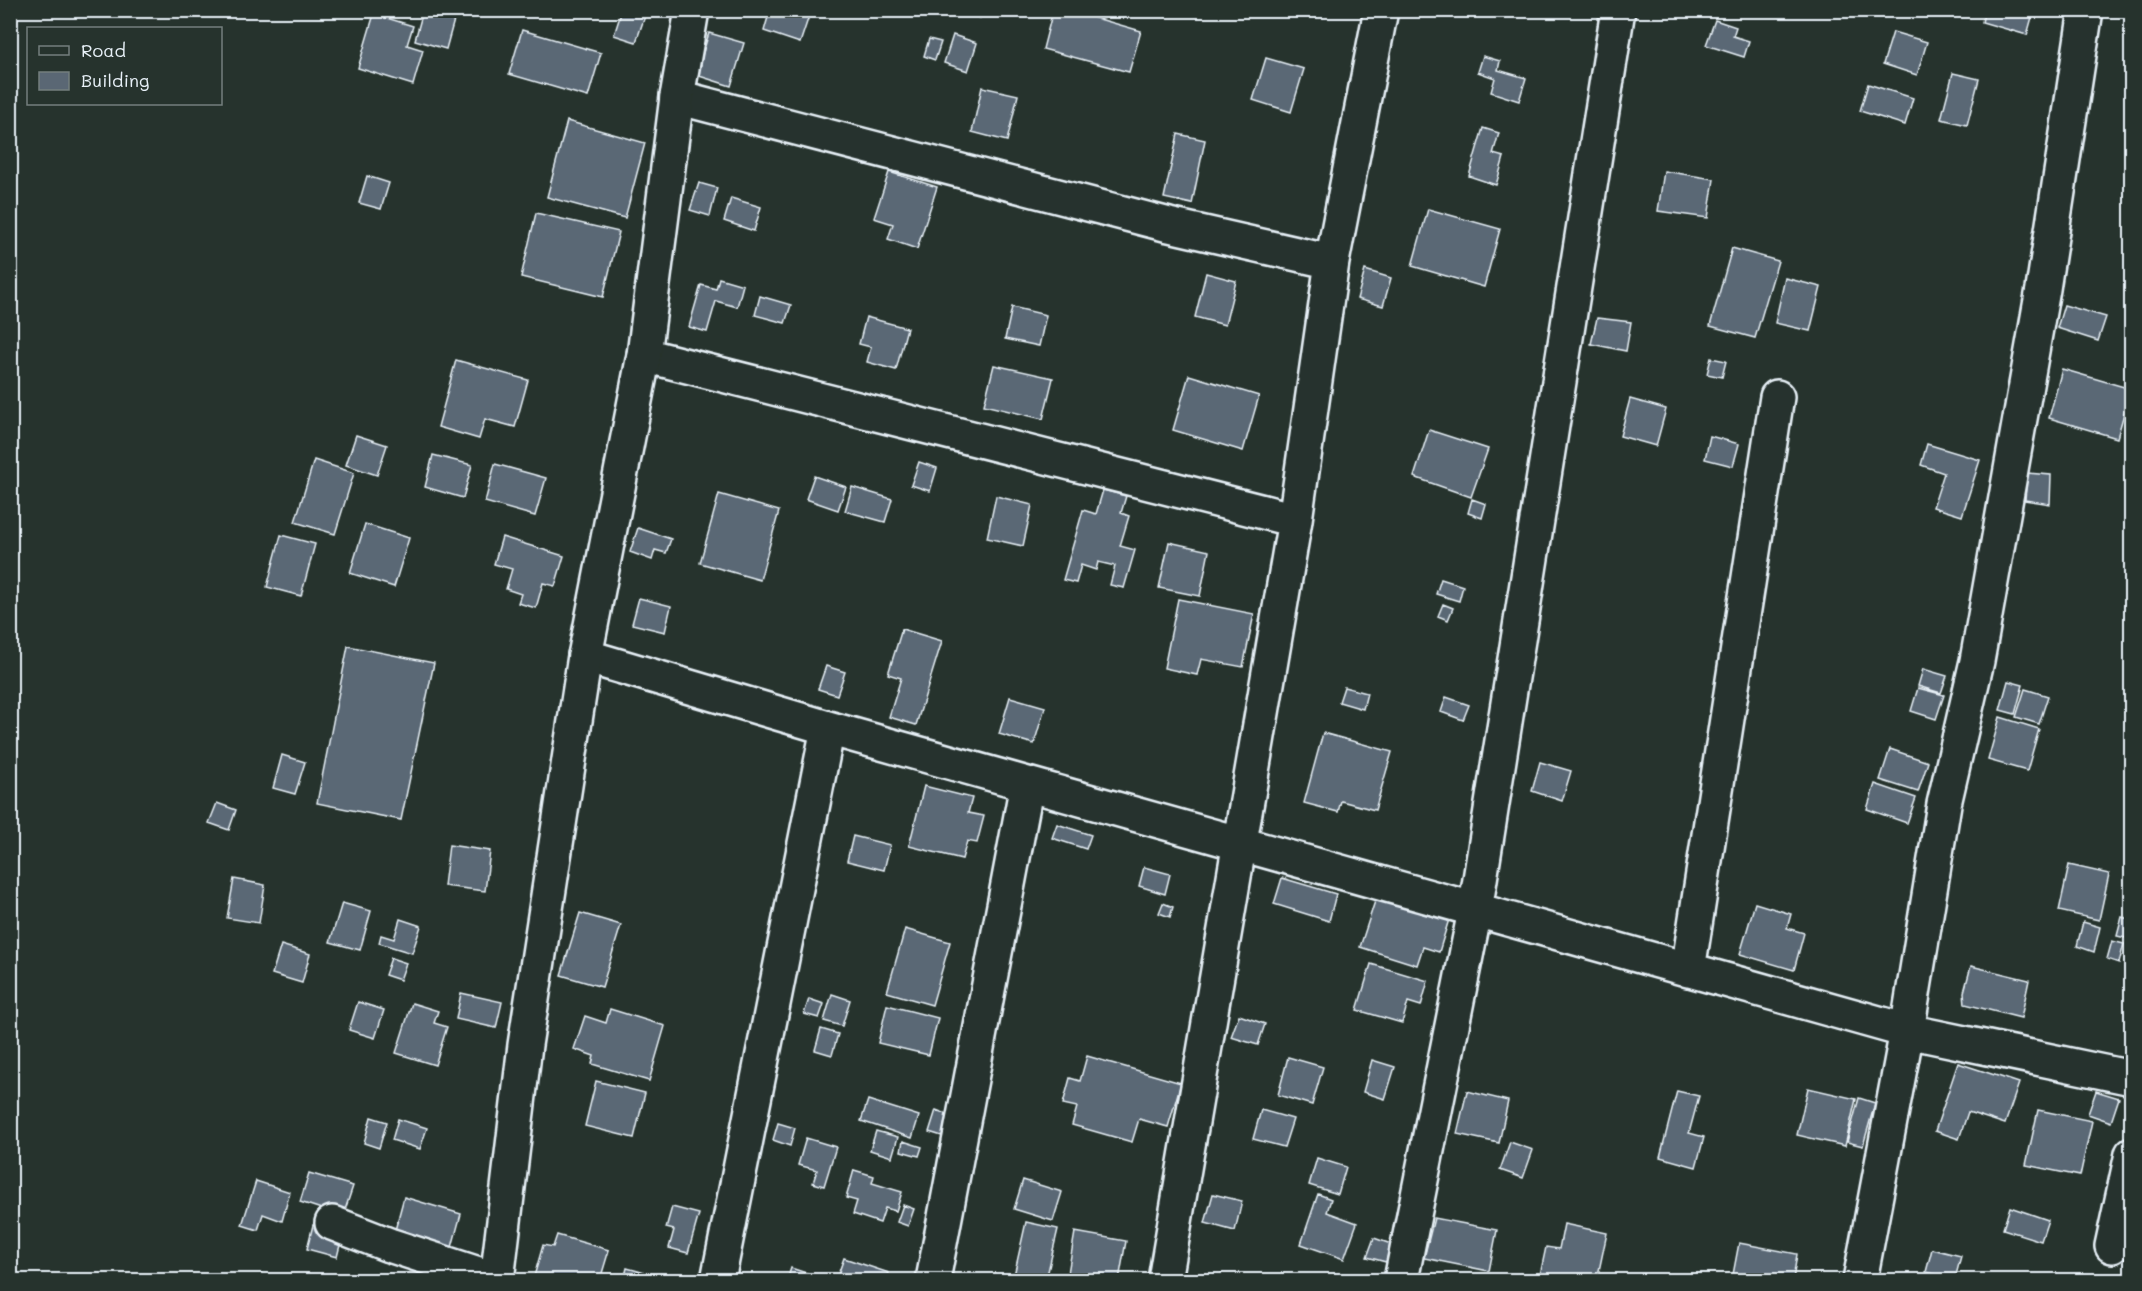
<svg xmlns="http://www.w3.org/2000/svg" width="2142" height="1291" viewBox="0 0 2142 1291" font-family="Mali,sans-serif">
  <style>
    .building { fill: #5a6774; stroke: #e8f1f8; stroke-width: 1.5 }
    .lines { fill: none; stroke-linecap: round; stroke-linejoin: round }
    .minor-casing { stroke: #e8f1f8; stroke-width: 38 }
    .tertiary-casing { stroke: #e8f1f8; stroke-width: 38 }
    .minor { stroke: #26332d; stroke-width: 33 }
    .tertiary { stroke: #26332d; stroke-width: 33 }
  </style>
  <rect width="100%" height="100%" fill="#26332d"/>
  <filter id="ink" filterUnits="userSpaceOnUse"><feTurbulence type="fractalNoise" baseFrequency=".0167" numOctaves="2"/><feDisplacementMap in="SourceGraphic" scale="12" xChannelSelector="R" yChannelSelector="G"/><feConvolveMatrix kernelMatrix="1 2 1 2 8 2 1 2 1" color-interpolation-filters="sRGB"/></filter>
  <g filter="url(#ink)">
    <path class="building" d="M622,10H647L636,42L614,35Z
      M770,10H794L809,16L800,43L764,31Z
      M961,10H982L980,18Z
      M1053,10H1068L1141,31L1129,72L1043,49Z
      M1985,10H2034L2027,35L1982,22Z
      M423,11L454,20L446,49L415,40Z
      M374,14L413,26L407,45L423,50L413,85L358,68Z
      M1715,20L1736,27L1733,36L1749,41L1744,57L1706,45Z
      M522,30L601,53L588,97L509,74Z
      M1893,32L1927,42L1917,75L1883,64Z
      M709,33L744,43L731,86L696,75Z
      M953,35L977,43L968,71L944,63Z
      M929,39L941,42L935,60L924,56Z
      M1483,56L1500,61L1498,70L1526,78L1519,101L1491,92L1495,78L1478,72Z
      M1266,58L1304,69L1291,112L1253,100Z
      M1953,73L1979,79L1967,125L1941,119Z
      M1868,84L1913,98L1905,125L1860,111Z
      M982,87L1018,95L1007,141L972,132Z
      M567,121L645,143L625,218L547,197Z
      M1483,128L1499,133L1493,154L1504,157L1496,185L1469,176Z
      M1178,134L1205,140L1192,204L1164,198Z
      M1664,171L1714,179L1708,218L1658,211Z
      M889,172L937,187L917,249L888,239L893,224L874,218Z
      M367,176L389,183L381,209L359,203Z
      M699,183L717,188L710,216L690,210Z
      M731,198L761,207L754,231L724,221Z
      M1428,209L1500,229L1484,287L1412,266Z
      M536,213L619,232L603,297L521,277Z
      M1732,248L1778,261L1755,338L1710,326Z
      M1365,270L1391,278L1383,306L1357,299Z
      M1206,273L1236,281L1225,325L1195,317Z
      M719,278L743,285L737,307L716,301L707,332L689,327L701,285L716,289Z
      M1785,278L1821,287L1810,331L1775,323Z
      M760,296L791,305L785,323L755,315Z
      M2064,305L2106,317L2098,341L2057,328Z
      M1012,307L1046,315L1039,346L1005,339Z
      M866,317L907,328L896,370L867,362L871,347L859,344Z
      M1597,318L1631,322L1626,351L1591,344Z
      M1711,358L1726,361L1722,377L1707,374Z
      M456,360L528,380L515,427L485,419L479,439L438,427Z
      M994,365L1053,378L1043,419L984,405Z
      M2062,369L2131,389L2117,438L2049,418Z
      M1189,375L1259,396L1243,451L1173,430Z
      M1630,399L1666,409L1656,446L1620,436Z
      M1429,430L1488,449L1471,497L1414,477Z
      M356,435L387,445L377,475L346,465Z
      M1710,436L1739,444L1733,466L1705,459Z
      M1927,444L1980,460L1962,516L1933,507L1944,473L1921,465Z
      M433,455L472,465L463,498L425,487Z
      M314,460L354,473L335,534L295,522Z
      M919,462L937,468L930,491L911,485Z
      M495,464L546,478L535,516L485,502Z
      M2027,473L2051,475L2050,504L2025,500Z
      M814,476L846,487L838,510L806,499Z
      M852,487L892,499L885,522L845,511Z
      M1103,490L1126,496L1121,513L1129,516L1120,546L1135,550L1124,588L1110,585L1115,566L1098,562L1096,570L1081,565L1076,583L1063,580L1083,510L1096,514Z
      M719,494L779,511L760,580L700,563Z
      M996,496L1032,505L1023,546L987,538Z
      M1472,499L1486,504L1482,518L1468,513Z
      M365,524L409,538L394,587L350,573Z
      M638,528L671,539L666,553L655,550L652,560L630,552Z
      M281,535L315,544L301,596L267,587Z
      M502,537L564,556L555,586L543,583L536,608L518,603L521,594L506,589L512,569L494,564Z
      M1169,542L1209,551L1200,596L1159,588Z
      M1441,579L1463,586L1459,601L1436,594Z
      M639,598L671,606L665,632L632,624Z
      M1178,599L1254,614L1243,667L1201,659L1197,675L1164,668Z
      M1443,604L1453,608L1448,620L1438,616Z
      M902,629L942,641L916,725L889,717L901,678L888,674Z
      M348,646L434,663L401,820L317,803Z
      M826,666L845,672L837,695L818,689Z
      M1923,669L1947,676L1941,693L1918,686Z
      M2132,676V699L2126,698Z
      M2008,681L2023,685L2015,714L2000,710Z
      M1344,687L1367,693L1363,709L1339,702Z
      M1918,688L1944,695L1936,719L1911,711Z
      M2025,689L2048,696L2039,724L2016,717Z
      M1010,697L1045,707L1034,744L999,734Z
      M1446,697L1469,705L1463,720L1441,712Z
      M2000,717L2039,729L2027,771L1988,760Z
      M1323,733L1392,752L1375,810L1341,801L1338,812L1304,803Z
      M1890,749L1928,762L1918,792L1880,780Z
      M282,755L305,762L295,794L273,788Z
      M1540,762L1571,771L1562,801L1532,791Z
      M1875,784L1916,798L1907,823L1867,809Z
      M924,786L972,798L968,813L984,816L977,843L967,841L962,859L909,846Z
      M217,803L236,810L229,830L209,823Z
      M1057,824L1091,835L1086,849L1052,838Z
      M853,836L890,845L884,870L847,861Z
      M449,845L490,851L485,891L444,886Z
      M2069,865L2109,874L2099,920L2059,911Z
      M1144,867L1170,874L1165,894L1139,886Z
      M1282,878L1336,894L1329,921L1274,904Z
      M234,879L265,885L259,923L227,918Z
      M1378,892L1450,916L1439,952L1423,947L1417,965L1360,947Z
      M342,903L371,911L360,950L330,942Z
      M1163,903L1173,907L1170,917L1159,913Z
      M1755,903L1791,914L1787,928L1804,933L1794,970L1740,954Z
      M580,913L621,925L602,987L561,975Z
      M2122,917L2132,920L2130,939L2117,936Z
      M400,919L421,926L412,953L379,943L381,935L394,939Z
      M2083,922L2100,927L2094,952L2077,946Z
      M905,929L950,942L932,1005L887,992Z
      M2112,941L2124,944L2119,963L2107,959Z
      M281,945L310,954L302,983L272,974Z
      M391,958L406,963L400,980L385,975Z
      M1371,964L1428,981L1421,1006L1408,1002L1402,1023L1357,1010Z
      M1971,966L2029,980L2021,1018L1965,1004L1964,992Z
      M461,993L502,1002L496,1028L456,1019Z
      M832,994L850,1000L842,1026L824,1021Z
      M809,999L824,1004L819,1018L804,1014Z
      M358,1002L384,1010L375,1038L349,1030Z
      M412,1003L438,1011L434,1023L447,1027L435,1065L396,1053Z
      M887,1005L938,1018L929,1055L878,1043Z
      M610,1009L665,1026L649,1081L592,1064L594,1056L574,1049L585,1016L606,1023Z
      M1239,1015L1265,1024L1258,1045L1231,1037Z
      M821,1029L838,1034L832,1055L815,1050Z
      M1087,1056L1181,1083L1168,1127L1139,1119L1132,1142L1072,1125L1077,1107L1063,1104L1070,1078L1080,1081Z
      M1288,1057L1323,1067L1312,1105L1278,1095Z
      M1372,1060L1395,1067L1385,1099L1363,1092Z
      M1958,1063L2019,1083L2005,1124L1968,1112L1959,1139L1935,1131Z
      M596,1081L645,1093L634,1138L585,1126Z
      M1808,1088L1856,1099L1845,1146L1797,1135Z
      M1467,1091L1508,1101L1499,1143L1457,1134Z
      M1677,1091L1699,1096L1689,1133L1704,1137L1696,1167L1660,1157Z
      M2096,1091L2119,1098L2111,1122L2088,1114Z
      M1859,1098L1875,1103L1863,1146L1847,1142Z
      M868,1100L919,1116L912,1138L861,1121Z
      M936,1110L949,1115L942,1136L929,1132Z
      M1261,1110L1293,1119L1284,1147L1253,1139Z
      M2038,1110L2092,1121L2080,1176L2026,1165Z
      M371,1117L387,1122L379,1148L364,1143Z
      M398,1119L427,1128L420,1149L392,1140Z
      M778,1123L795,1128L790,1146L773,1140Z
      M876,1131L898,1137L892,1157L870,1150Z
      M806,1138L836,1147L824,1186L813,1183L817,1170L798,1165Z
      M903,1141L922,1147L919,1156L901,1151Z
      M1510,1142L1533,1150L1523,1178L1500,1170Z
      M1317,1158L1346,1167L1338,1194L1309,1185Z
      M854,1170L874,1176L872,1183L902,1192L896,1211L885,1208L880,1223L853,1214L857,1201L846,1198Z
      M309,1173L353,1186L343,1216L300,1202Z
      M1023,1180L1062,1192L1053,1221L1014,1209Z
      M256,1181L290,1192L282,1221L263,1214L258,1230L242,1225Z
      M1213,1194L1242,1201L1235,1231L1205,1223Z
      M1318,1194L1331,1199L1327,1212L1357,1223L1344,1259L1301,1244Z
      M404,1197L461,1214L451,1251L394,1234Z
      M903,1205L914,1209L908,1226L897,1222Z
      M672,1207L699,1214L688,1253L669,1248L674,1230L666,1228Z
      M2010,1207L2048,1220L2041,1241L2003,1229Z
      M1434,1218L1497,1230L1489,1271L1424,1258Z
      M1026,1222L1058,1229L1046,1280H1013Z
      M1564,1224L1607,1233L1597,1280H1539L1546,1247L1559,1249Z
      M313,1225L343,1233L337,1257L307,1249Z
      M1075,1232L1126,1241L1119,1280L1067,1279Z
      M557,1235L609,1250L600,1280H533L543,1245L553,1247Z
      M1374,1238L1391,1244L1386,1262L1367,1257Z
      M1739,1243L1797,1254L1793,1280H1732Z
      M1932,1249L1961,1256L1955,1279L1926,1272Z
      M844,1258L889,1273L887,1280H836Z
      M627,1268L649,1274L647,1280H624Z
      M791,1268L818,1277L817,1280H787Z"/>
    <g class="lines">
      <g class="minor-casing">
        <path id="minor" d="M677,97L1169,225L1332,262
          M644,355L1295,520
          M585,656L828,728L1907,1031L2132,1078
          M1688,970L1777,397
          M332,1223L389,1245L497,1280
          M2112,1246L2132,1154
          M718,1280L828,728
          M933,1280L1027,784
          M1165,1280L1295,520L1332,262L1381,10
          M1401,1280L1475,911L1618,10
          M1860,1280L1907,1031L1944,804L1977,661L2043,289L2086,10"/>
      </g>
      <g class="tertiary-casing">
        <path id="tertiary" d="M497,1280L525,1045L585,656L644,355L677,97L692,10"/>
      </g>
      <use href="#minor" class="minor"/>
      <use href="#tertiary" class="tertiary"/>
    </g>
  </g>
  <rect width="2142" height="1291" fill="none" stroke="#26332d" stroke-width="36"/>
  <rect x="18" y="18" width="2106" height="1255" fill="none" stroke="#e8f1f8" stroke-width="2" filter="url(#ink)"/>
  <rect x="27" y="27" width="195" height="78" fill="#26332d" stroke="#747f7e" stroke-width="1.5"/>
  <rect x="39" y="46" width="30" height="9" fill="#26332d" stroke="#747f7e" stroke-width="1.5"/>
  <text x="81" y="57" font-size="18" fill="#e8f1f8">Road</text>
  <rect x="39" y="72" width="30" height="18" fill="#5a6774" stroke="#747f7e" stroke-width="1.5"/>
  <text x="81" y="87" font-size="18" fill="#e8f1f8">Building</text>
</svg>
